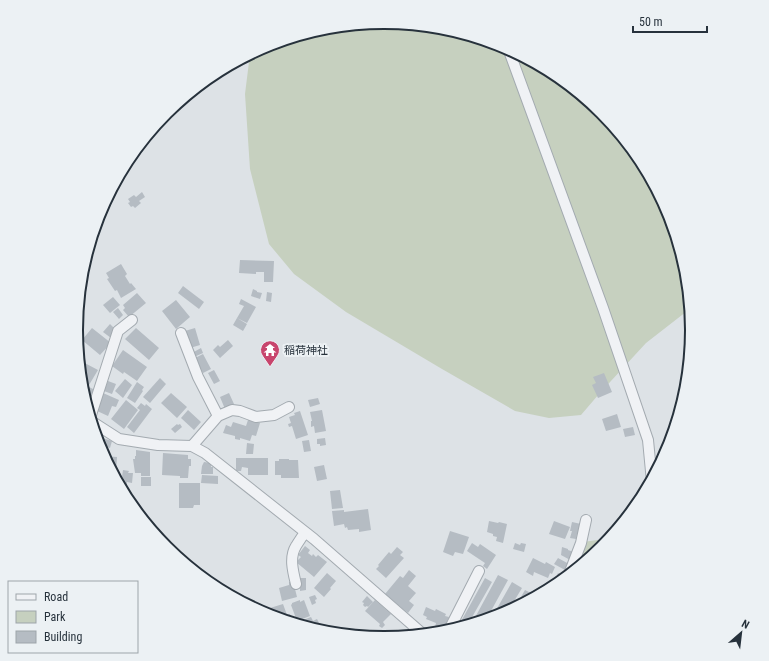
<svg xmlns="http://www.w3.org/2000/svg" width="769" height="661" viewBox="0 0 769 661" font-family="'Roboto Condensed','Noto Sans JP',sans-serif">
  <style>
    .green { fill: #c6d0bf }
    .building { fill: #b5bcc3 }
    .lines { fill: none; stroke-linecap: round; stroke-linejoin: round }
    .minor-casing { stroke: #a3aab0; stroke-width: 12 }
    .minor { stroke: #f0f2f5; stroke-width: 10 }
    .labels { text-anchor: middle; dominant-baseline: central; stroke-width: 4; stroke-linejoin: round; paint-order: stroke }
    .poi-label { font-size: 11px; fill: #27323c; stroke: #ecf1f4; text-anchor: start }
    .rim { fill: none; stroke: #27323c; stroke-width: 2 }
  </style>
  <rect width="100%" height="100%" fill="#dde2e6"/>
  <path class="green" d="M385,22L445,28L503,46L556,74L603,113L641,159L670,213L687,271L691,308L646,343L599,394L581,415L549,418L515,411L442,369L346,312L294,274L269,244L250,169L245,94L250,54L267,45L325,28Z
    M612,538L602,549L570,575L583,542Z"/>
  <path class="building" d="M142,192L145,197L139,201L141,203L135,208L133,206L131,207L128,203L130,202L128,199L134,195L136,197Z
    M240,260L274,261L273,282H264V272H256V274L239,273Z
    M121,264L127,274L125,276L130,284L131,283L136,289L121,298L117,290L115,291L107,279L109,278L106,273Z
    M183,286L204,302L199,309L178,293Z
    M253,289L257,291V292L262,293L260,299L251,296Z
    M267,292L272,293L271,302L266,301Z
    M137,293L146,303L129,317L123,310L125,308L123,305Z
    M113,297L120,305L110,313L103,305Z
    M241,299L256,307L247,323L237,318L244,306L239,304Z
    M176,300L190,317L176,329L162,311Z
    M118,308L123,315L119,319L113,312Z
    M237,318L247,324L243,331L233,325Z
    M77,321L83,328L76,334V330Z
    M110,324L116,330L111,338L103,332Z
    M92,328L111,343L100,355L82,340Z
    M136,328L159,348L149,360L125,339Z
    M195,328L200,345L190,348L185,331Z
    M228,340L233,346L220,358L213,350L218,345L220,347Z
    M201,348L203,353L194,357L192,353Z
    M123,350L147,367L137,381L124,372L123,374L112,366Z
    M203,354L211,369L203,373L195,358Z
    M79,360L98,370L89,385L81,381Z
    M214,370L220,381L214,384L208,373Z
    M604,373L612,392L598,398L592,385L596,383L593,377Z
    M160,378L166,384L150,403L143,397Z
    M125,379L132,385L123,398L115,391Z
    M108,381L116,384L112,394L104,391Z
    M137,382L144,387L142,390L143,391L135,403L127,398Z
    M87,386L95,390L92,395L90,394L88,398H90L86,405L83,393Z
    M103,393L119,400L116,407L112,406L108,416L95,410Z
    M171,393L187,407L177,418L161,403Z
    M229,393L234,404L225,409L220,397Z
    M318,398L320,404L310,407L308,400Z
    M126,400L138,410L124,429L111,419Z
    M141,403L145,406L146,404L152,409L134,433L127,427L140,410L137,408Z
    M188,410L201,422L194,430L181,418Z
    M322,410L326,431L315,433L314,426L311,427V421H312L310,412Z
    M300,411L308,435L296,439L292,426L289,427L288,424L291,423L289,417L295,415L294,413Z
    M617,414L621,427L606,431L602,419Z
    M248,420L260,423L256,436L252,435L250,441L240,438V440L235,439V436L223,433L226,425L231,427L233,422L246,426Z
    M177,424L178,425L180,424L182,427L175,433L171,429Z
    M633,427L635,435L625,437L623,429Z
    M99,437L112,441L110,448L106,447L105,449L99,448L97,442Z
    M325,438L326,445L320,446V444H317V439Z
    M309,440L311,451L304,452L302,441Z
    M247,443L254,444L253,454H246Z
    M136,450L150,452V476H141V473H135L133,459H135V456H136Z
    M163,453L188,455V459H191V466H189L188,478H180V476L162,475Z
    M103,456L117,457L116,473H112Z
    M236,458H268V475H248V468L242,467L241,471H236Z
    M279,459H289V460H298L299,478H281V475H275V461H279Z
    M204,462L211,463V467H213V474H201L202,466Z
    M324,465L327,479L317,481L314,467Z
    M123,470L129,471L128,473H133L132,483L127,482V485L121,484Z
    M202,475L218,476V484L201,483Z
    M141,477H151V486H141Z
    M179,483H200V505H194L193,508H179Z
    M340,490L343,508L332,509L330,491Z
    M368,509L371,530L359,532V529L348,530L347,527L345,528L344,524L334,526L332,511L344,510V512Z
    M489,521L498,523L499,522L507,524L503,543L496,541L497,537L493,536V534L487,532Z
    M554,521L570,527L565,539L549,534Z
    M572,522L581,524L579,535L577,534L576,539L570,538L572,531H570Z
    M450,531L469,537L463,554L455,552L453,556L443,552Z
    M472,543L478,547L480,544L496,555L487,569L483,566L485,563L467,551Z
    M515,543L520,545L521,543L526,544L524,552L513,549Z
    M305,546L310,550L308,553L312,556L313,554L316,557L318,555L327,562L314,577L296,562L301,557L298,555Z
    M397,547L403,552L400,555L404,558L386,578L376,569L379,566L378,565L389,552L391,554Z
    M562,547L568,549V550L574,552L572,561L561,555Z
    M533,558L545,564L546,562L555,567L552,574L550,573L548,578L534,572L533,576L526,572Z
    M558,558L569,564L565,570L554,564Z
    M409,570L416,576L408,586L416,593L409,601L414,605L408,613L385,594L400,576L403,578Z
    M327,573L336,581L330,588L331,589L324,597L314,588Z
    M558,573L563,575L559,585L555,587H554L559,576L557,575Z
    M498,575L508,580L486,620L471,625Z
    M300,578H306V590L300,591Z
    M485,578L492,582L467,626L464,627L459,625Z
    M293,581L297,597L282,601L279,588L289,585V582Z
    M512,582L522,588L507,613L502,616L491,619Z
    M525,590L535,595L533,599L514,609Z
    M315,595L317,599L315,600L316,603L312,605L309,597Z
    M367,596L373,602L368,607L367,606L365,607L363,605L364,603L362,602Z
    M300,600V602L304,600L310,616L297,621L291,605L292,604V603Z
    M375,600L391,614L383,622L385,625L382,628L379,626L380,624L365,611Z
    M283,604L287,615L290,614L291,618H288L290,623L274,618L270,608Z
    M426,607L435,611L436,609L446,614L445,616L449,617L443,630L435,627L436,623L426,619L427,617L423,615Z
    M311,617L313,621L317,619L319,623L307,628L306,625L302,626H299L298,622Z"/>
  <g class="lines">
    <g class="minor-casing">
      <path id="minor" d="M508,48L603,308L648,440L652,482
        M181,333L198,377L218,416
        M90,418L118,331L132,320
        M91,421L119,439L158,445L192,446L205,453L314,539L424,635
        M192,446L218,416L232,410L240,411L256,417L274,415L289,407
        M568,577L581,543L586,520
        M296,584C293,572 289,557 296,546C299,541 302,537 305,532
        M448,632L479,571"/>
    </g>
    <use href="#minor" class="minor"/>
  </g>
  <defs>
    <g id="temple-pin" transform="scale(1)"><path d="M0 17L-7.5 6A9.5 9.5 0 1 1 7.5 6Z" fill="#c8456d" stroke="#ecf1f4"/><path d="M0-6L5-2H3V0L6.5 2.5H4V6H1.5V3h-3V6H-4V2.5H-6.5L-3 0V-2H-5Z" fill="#fff"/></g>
  </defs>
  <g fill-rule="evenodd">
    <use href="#temple-pin" x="270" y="350"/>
  </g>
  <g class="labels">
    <g class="poi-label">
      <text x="284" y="350">稲荷神社</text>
    </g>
  </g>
  <path d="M0 0H769V661H0ZM83 330a301 301 0 1 1 602 0a301 301 0 1 1-602 0Z" fill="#ecf1f4" fill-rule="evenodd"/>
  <path class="rim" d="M83 330a301 301 0 1 1 602 0a301 301 0 1 1-602 0Z"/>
  <rect x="8" y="581" width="130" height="72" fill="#ecf1f4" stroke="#9da5aa"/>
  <rect x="16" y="594" width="20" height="6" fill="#f0f2f5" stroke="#9da5aa"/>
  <text x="44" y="601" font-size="12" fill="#27323c">Road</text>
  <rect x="16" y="611" width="20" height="12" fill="#c6d0bf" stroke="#9da5aa"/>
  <text x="44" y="621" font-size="12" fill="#27323c">Park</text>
  <rect x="16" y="631" width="20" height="12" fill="#b5bcc3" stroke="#9da5aa"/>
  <text x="44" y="641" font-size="12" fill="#27323c">Building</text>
  <g transform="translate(741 633) rotate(28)" stroke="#ecf1f4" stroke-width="3" paint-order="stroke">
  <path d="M0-3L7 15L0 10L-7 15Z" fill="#27323c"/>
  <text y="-6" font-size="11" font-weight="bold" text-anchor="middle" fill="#27323c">N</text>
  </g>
  <path d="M633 26v6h74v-6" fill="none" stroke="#27323c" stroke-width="2"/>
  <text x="639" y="26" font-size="12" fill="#27323c" stroke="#ecf1f4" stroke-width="3" paint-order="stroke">50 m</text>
</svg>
